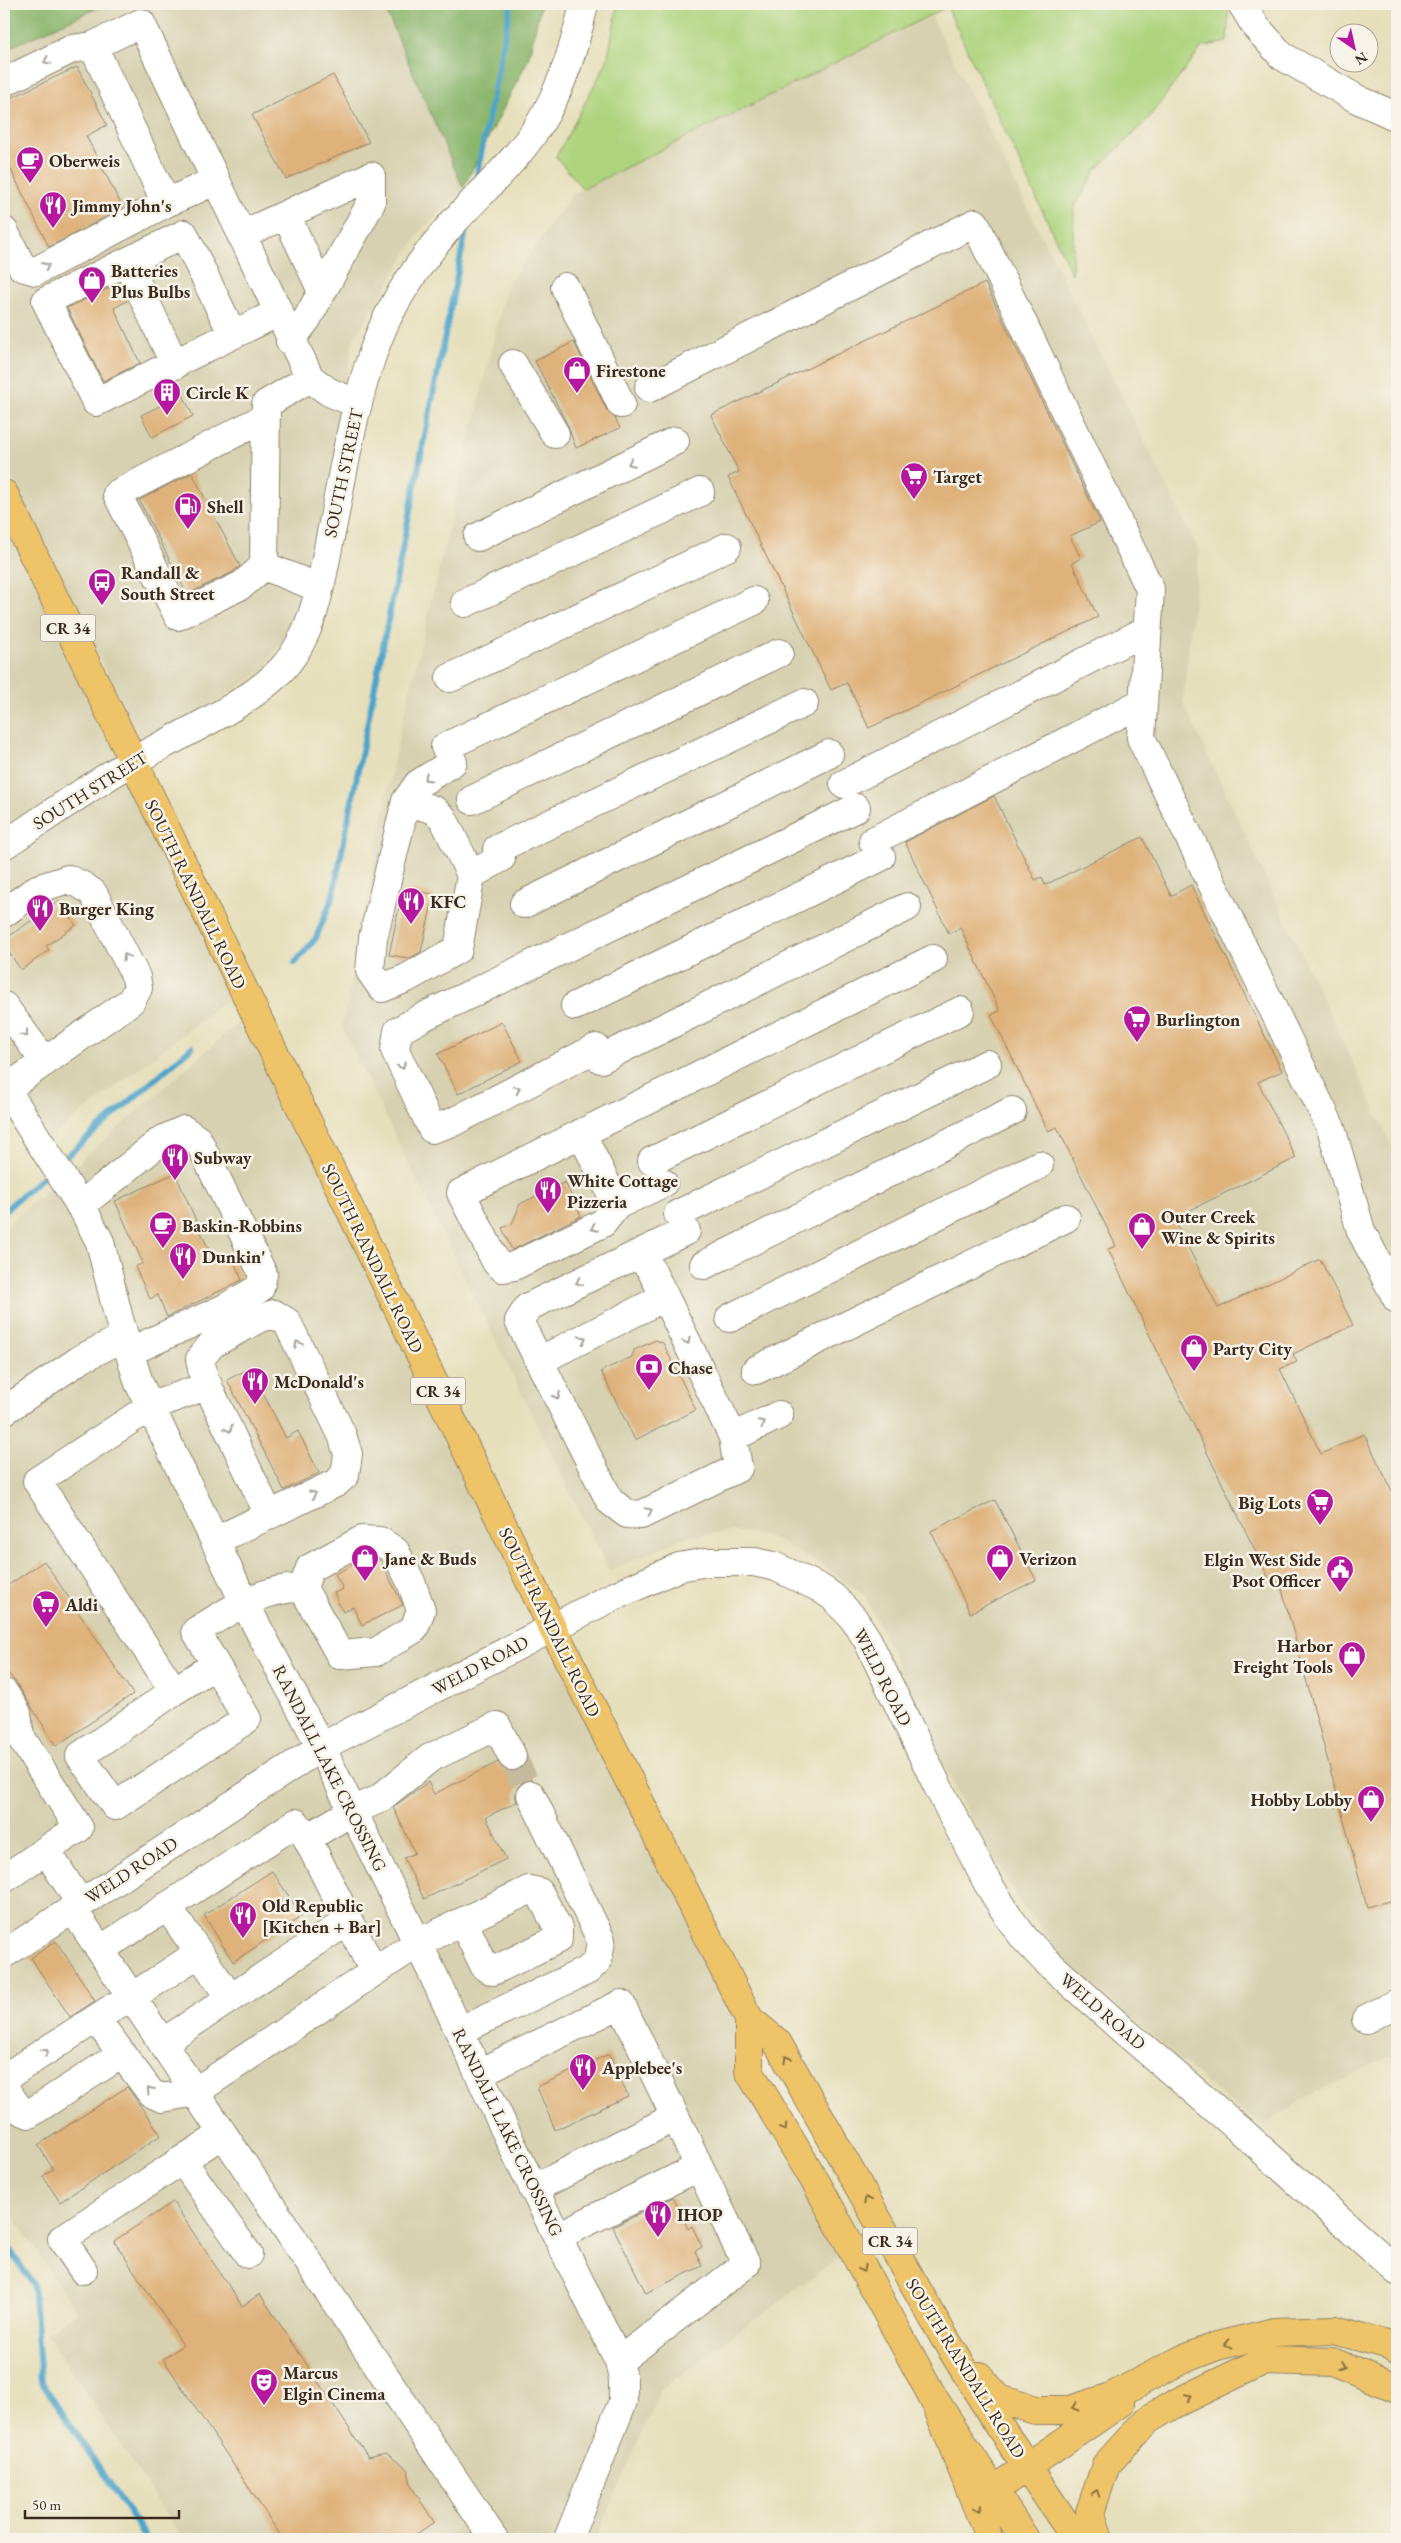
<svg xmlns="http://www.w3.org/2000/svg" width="1401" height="2543" viewBox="0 0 1401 2543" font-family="'EB Garamond',serif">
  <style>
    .built { fill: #d7d1b1 }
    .green { fill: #aed47e; stroke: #747f4e }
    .forest { fill: #8ab66d; stroke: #627046 }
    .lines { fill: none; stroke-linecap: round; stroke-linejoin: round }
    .stream { stroke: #4ea4ca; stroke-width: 6 }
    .building { fill: #dfb27c }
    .minor-tunnel { stroke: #c4bb9c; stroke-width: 28; stroke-dasharray: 28 14; stroke-linecap: butt }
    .minor-casing { stroke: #90846c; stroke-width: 30 }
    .major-casing { stroke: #90846c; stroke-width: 30 }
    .highway-casing { stroke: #90846c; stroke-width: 30 }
    .minor { stroke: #fff; stroke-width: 28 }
    .major { stroke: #efc469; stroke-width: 28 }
    .highway { stroke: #efc469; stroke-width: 28 }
    .oneway { stroke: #a79f9a }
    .oneway2 { stroke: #8c6f40 }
    .labels { text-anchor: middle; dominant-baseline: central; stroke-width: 5; stroke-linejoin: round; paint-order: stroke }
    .shield { fill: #f7f3e8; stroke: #73665b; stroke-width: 1 }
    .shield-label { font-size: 16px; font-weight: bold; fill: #3b2a1e }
    .poi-label { font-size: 18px; font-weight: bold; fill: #3b2a1e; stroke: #f7f3e8; text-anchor: start }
    .street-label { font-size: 18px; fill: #3b2a1e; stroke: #f7f3e8 }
  </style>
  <rect width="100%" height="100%" fill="#f7f3e8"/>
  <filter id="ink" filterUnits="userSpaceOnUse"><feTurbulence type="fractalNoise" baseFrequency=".02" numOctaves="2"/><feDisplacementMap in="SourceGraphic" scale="10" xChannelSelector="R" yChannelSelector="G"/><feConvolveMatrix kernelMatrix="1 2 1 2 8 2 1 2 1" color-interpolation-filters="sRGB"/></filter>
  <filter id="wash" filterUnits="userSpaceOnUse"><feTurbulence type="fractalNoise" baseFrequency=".0096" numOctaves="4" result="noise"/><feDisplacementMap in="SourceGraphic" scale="20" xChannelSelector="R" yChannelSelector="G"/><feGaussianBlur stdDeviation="1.12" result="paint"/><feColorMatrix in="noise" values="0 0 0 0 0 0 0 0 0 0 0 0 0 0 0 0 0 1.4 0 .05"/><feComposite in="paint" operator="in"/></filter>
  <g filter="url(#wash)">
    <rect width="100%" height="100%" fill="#e6dfbb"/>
    <path class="built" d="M106,4H383L463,188L420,232L353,340L335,451L302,610L263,672L143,746L4,464V50Z
      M932,17L1199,551L1183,702L1397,1157V2053L1305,2098L1263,2126L1223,2097L1070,1966L1023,1906L961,1801L865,1596L819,1563L765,1535L733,1531L686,1537L609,1571L342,1028L394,758L506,287L573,194L701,127Z
      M4,516L122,757L4,836Z
      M128,771L236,993L48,1139L4,1072V853Z
      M246,1016L743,2020L744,2076L846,2252L660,2390L596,2539H183L46,2333L77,2312L4,2203V1228Z"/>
    <path class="green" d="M618,4H1229L1227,42L1202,47L1147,120L1096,170L1074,208L1072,274L947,7L583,189L556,157L607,61Z"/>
    <path class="forest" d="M4,4H106L4,50Z
      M383,4H541L528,60L463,188Z"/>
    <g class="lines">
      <path class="stream" d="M476,179L511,4
        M295,963L316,938L333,896L466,230
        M68,1155L192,1047
        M4,1211L42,1178
        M4,2241L33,2284L41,2381L147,2539"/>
    </g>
    <g id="blocks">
      <path class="building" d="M77,67L107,125L86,136L123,208L49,247L4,156V101Z
        M333,75L369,142L286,179L252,115Z
        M985,283L1100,522L1070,536L1081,558L1072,563L1098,617L869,728L847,683L831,690L728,477L739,472L711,415Z
        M118,284L127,301L114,308L140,363L103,381L67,308Z
        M574,342L607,411L615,418L620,428L576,448L568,426L535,361Z
        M183,395L193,416L152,437L141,415Z
        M192,473L240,566L233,572L187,594L139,500Z
        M994,796L1035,880L1042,877L1045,885L1142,837L1171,896L1191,885L1282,1071L1258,1082L1296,1158L1174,1218L1218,1308L1320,1259L1353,1325L1293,1354L1297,1362L1280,1369L1321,1454L1364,1434L1397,1501V1899L1367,1907L1280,1582L1272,1585L1152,1340L1108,1249L1116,1246L1057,1127L1048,1131L991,1015L1000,1011L960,927L949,934L905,842Z
        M403,889L434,894L421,952L410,958L389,955Z
        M59,901L76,925L46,946L49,950L21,970L4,945V940Z
        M502,1022L522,1061L458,1094L438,1054Z
        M175,1173L213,1259L230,1252L242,1280L167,1317L158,1295L150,1299L135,1267L143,1263L115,1201Z
        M565,1182L581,1216L512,1250L502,1228L512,1224L520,1204Z
        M656,1340L663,1343L696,1410L635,1440L601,1371L632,1357L634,1350Z
        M250,1368L286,1438L298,1431L319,1473L284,1490L227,1380Z
        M995,1500L1036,1580L970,1613L931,1531Z
        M371,1556L381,1561L403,1605L362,1625L353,1607L343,1612L334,1593L343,1589L335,1574Z
        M44,1561L133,1694L56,1746L17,1684L4,1668V1588Z
        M498,1762L503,1769L511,1772L519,1770L524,1765L531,1780L524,1781L518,1787L515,1794L517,1802L486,1817L506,1859L424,1899L404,1858L415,1853L393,1807L428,1782L434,1794Z
        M272,1871L302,1916L233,1962L204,1915Z
        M56,1941L95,2001L70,2017L31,1958Z
        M609,2054L628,2096L555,2130L537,2087Z
        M127,2087L161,2135L60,2202L43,2176L53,2169L38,2145Z
        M673,2197L688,2229L692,2226L702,2247L695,2251L702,2266L646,2293L613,2227Z
        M173,2202L242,2306L260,2294L368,2457L386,2453L408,2470L411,2486L434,2522L409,2539H283L163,2359L183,2345L114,2241Z"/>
    </g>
  </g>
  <g filter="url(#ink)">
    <use href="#blocks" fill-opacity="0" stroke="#90846c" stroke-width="1"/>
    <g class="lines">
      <path class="minor-tunnel" d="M512,1756L531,1795"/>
      <g class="minor-casing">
        <path id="minor" d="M1242,4L1256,27L1282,56L1357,99L1397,117
          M4,82L72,49L93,46
          M215,181L166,203L93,46L141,23L310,378L329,392L358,404
          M286,215L322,291
          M4,231L22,267L36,271L166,203
          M241,235L371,176V203L307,319L290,341
          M127,262L175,365
          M565,287L621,404
          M232,333L184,234L46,301L96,402L277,313
          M513,364L555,434
          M310,378L266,404L264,566L319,588
          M649,388L975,223L1150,589L1141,738L1331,1128L1361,1231L1397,1299
          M478,537L675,441
          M264,566L242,585L178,616L117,494L266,417
          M465,603L700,492
          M450,678L727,547
          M445,747L754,601
          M453,762L418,784L406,801L373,938L370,971L382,988L407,978L458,949L471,875L501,858
          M844,784L1147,630
          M472,800L779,653
          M406,801L434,810L443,818L471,875
          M873,841L1143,702
          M4,845C47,817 90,786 135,760C179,735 249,705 282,669C316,632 322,576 332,528C345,463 355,396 380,334C396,295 423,258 450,226C477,196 507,170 530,138C559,99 574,51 584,4
          M497,849L804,703
          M524,904L829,754
          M4,913L37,889L68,879L83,886L93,893L136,977L138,988L131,1001L6,1089
          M4,1006L45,1062
          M575,1006L881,857
          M596,1048L453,1122L432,1129L395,1050L398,1031L423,1017L856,808
          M601,1059L907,907
          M4,1086L85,1213L100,1242L119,1319L139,1383L244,1602L321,1747L431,1970L511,2143L619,2361L623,2380V2401L568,2539
          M581,1133L617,1205
          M652,1161L960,1011
          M663,1183L617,1205L603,1223L514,1266L503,1268L496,1262L461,1193L933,959
          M80,1206L162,1140L184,1130L198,1140L263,1274L260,1288L225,1308L129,1352
          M678,1214L987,1064
          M686,1231L528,1307L519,1321L610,1501L627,1514L641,1515L738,1468L733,1437L779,1415
          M704,1265L1012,1111
          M665,1297L733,1437
          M730,1318L1039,1165
          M539,1361L665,1297L649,1266L636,1255
          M756,1370L1066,1218
          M208,1385L150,1407L37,1481L174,1691L80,1756L115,1806L247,1719L196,1631C229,1611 263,1587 303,1588
          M4,1411L81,1359L124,1337
          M362,1540L380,1541L395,1551L411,1582L421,1610L414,1629L376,1652L340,1655L303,1588L310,1568Z
          M215,1541L336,1483L345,1475L348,1454L342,1435L287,1322L274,1314L258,1319L212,1344L200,1359L204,1378L269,1515
          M174,1691L215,1665
          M4,1693L17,1713L20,1736L79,1828L46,1850
          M4,1879L46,1850L80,1903
          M167,1906L230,1998
          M72,1908L494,2539
          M463,1922L485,1967L493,1971L558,1939V1928L539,1892L529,1890L418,1943L374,1972L307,1838L353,1811L379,1799L430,1758L497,1726L512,1756
          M100,1950L296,1823L307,1838
          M4,1954L321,1747L608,1599L679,1567L707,1562H754L776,1567L820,1588L833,1597L853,1618L867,1639L937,1785L987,1882L1010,1919L1025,1939L1045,1960L1122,2029L1239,2129L1397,2271
          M132,1997L199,1953
          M96,2019L151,2093L162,2098L195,2092L374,1972
          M1366,2019L1397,2003
          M459,2031L588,1970L598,1960L601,1940L531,1795
          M162,2043L348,1921
          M479,2073L621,2004L746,2264L619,2361
          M4,2078L131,1996
          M4,2088L20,2110L29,2114L122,2054
          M223,2134L182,2160L248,2254
          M533,2189L675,2117
          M558,2236L699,2167
          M83,2270L62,2239L182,2160"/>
      </g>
      <g class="major-casing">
        <path id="major" d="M4,494L552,1627L749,2019L777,2042L944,2337L994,2418L1076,2539
          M749,2019V2071L818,2186L934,2399L1025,2539
          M979,2376L999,2399L1035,2410H1070L1111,2397L1183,2359L1217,2346L1274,2332L1335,2330L1389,2345L1397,2349
          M992,2491L1120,2403"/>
      </g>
      <g class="highway-casing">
        <path id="highway" d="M934,2399L986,2529L988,2539
          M1099,2539L1090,2512L1106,2465L1146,2421L1174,2404L1265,2360L1332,2362L1397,2388"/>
      </g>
      <use href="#minor" class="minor"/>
      <use href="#major" class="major"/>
      <use href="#highway" class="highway"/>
    </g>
    <defs><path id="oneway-chevron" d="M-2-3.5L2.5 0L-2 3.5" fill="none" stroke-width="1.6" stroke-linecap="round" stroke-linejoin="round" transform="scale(1.25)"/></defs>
    <g class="oneway">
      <use href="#oneway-chevron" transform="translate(47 61) rotate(154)"/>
      <use href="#oneway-chevron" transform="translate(46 266) rotate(-27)"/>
      <use href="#oneway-chevron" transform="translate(631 463) rotate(154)"/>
      <use href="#oneway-chevron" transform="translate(427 778) rotate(148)"/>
      <use href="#oneway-chevron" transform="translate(126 957) rotate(-118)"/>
      <use href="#oneway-chevron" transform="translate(25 1034) rotate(53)"/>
      <use href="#oneway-chevron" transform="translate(402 1066) rotate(65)"/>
      <use href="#oneway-chevron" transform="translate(517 1089) rotate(-27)"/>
      <use href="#oneway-chevron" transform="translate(594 1228) rotate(154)"/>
      <use href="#oneway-chevron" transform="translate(579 1282) rotate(154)"/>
      <use href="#oneway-chevron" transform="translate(583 1339) rotate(-27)"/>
      <use href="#oneway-chevron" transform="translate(687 1341) rotate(64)"/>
      <use href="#oneway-chevron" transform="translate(298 1344) rotate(-115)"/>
      <use href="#oneway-chevron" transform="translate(557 1396) rotate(63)"/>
      <use href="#oneway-chevron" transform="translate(762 1423) rotate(-26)"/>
      <use href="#oneway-chevron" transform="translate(229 1429) rotate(65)"/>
      <use href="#oneway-chevron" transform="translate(313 1494) rotate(-26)"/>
      <use href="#oneway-chevron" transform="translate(649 1511) rotate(-26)"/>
      <use href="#oneway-chevron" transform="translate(45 2052) rotate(-33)"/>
      <use href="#oneway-chevron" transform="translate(150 2090) rotate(-132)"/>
    </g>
    <g class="oneway2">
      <use href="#oneway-chevron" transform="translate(787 2059) rotate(-119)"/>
      <use href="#oneway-chevron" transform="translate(784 2128) rotate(59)"/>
      <use href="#oneway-chevron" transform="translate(867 2200) rotate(-119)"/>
      <use href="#oneway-chevron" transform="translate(863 2269) rotate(62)"/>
      <use href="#oneway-chevron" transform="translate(1228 2344) rotate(167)"/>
      <use href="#oneway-chevron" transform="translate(1342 2366) rotate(20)"/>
      <use href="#oneway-chevron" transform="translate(1189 2397) rotate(-26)"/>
      <use href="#oneway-chevron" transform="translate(1075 2407) rotate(165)"/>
      <use href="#oneway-chevron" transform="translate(1096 2493) rotate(-71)"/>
      <use href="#oneway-chevron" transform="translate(978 2509) rotate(68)"/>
    </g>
  </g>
  <defs>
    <g id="cafe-pin" transform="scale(1.4375)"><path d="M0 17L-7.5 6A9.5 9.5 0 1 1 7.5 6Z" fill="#b5179e" stroke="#f7f3e8"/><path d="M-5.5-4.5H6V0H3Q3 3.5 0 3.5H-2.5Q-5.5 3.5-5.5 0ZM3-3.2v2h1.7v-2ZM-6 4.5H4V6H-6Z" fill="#fff"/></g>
    <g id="restaurant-pin" transform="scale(1.4375)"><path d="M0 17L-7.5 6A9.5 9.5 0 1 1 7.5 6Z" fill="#b5179e" stroke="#f7f3e8"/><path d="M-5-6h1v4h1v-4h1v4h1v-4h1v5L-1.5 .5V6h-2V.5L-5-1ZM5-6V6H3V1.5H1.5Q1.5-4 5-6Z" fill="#fff"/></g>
    <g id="shop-pin" transform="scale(1.4375)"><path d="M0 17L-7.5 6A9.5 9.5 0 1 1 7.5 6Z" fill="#b5179e" stroke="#f7f3e8"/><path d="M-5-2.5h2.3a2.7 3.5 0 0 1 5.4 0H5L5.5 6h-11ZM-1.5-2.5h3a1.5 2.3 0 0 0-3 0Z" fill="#fff"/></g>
    <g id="building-pin" transform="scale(1.4375)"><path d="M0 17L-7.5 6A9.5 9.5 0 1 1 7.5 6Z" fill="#b5179e" stroke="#f7f3e8"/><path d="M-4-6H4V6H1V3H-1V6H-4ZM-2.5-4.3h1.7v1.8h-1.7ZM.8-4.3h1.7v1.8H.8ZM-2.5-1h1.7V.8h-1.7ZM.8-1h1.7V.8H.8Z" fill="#fff"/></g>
    <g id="supermarket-pin" transform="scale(1.4375)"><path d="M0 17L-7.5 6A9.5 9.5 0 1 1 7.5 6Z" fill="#b5179e" stroke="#f7f3e8"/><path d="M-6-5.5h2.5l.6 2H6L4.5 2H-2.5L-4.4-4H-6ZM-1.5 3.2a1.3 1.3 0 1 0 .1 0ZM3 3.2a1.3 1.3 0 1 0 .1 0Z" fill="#fff"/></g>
    <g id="fuel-pin" transform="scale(1.4375)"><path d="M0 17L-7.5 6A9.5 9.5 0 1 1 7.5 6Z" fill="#b5179e" stroke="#f7f3e8"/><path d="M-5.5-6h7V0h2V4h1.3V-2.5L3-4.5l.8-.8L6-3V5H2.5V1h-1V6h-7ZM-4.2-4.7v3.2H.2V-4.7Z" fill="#fff"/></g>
    <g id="bus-pin" transform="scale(1.4375)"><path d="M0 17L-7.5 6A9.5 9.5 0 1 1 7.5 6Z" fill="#b5179e" stroke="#f7f3e8"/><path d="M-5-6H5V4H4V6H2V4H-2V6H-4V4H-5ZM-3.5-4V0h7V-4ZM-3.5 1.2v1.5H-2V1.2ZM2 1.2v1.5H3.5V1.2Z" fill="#fff"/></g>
    <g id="bank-pin" transform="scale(1.4375)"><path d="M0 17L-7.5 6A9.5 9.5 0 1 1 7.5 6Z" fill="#b5179e" stroke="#f7f3e8"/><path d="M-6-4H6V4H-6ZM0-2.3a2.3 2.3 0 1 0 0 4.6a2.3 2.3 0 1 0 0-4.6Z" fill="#fff"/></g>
    <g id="civic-pin" transform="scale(1.4375)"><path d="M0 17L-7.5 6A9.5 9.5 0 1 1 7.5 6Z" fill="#b5179e" stroke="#f7f3e8"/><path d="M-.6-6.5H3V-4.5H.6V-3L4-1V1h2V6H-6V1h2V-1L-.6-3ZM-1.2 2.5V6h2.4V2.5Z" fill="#fff"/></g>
    <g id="theatre-pin" transform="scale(1.4375)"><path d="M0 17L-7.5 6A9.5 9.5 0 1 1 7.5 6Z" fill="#b5179e" stroke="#f7f3e8"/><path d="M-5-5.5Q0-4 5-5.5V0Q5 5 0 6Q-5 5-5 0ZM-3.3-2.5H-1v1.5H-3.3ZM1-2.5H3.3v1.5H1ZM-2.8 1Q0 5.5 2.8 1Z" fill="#fff"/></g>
  </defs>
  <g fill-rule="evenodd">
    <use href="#cafe-pin" x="30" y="160"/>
    <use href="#restaurant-pin" x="53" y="205"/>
    <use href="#shop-pin" x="92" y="280"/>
    <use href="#shop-pin" x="577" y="370"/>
    <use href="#building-pin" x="167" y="392"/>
    <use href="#supermarket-pin" x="914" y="476"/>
    <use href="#fuel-pin" x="188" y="506"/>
    <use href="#bus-pin" x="102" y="582"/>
    <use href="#restaurant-pin" x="411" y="901"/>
    <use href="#restaurant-pin" x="40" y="908"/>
    <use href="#supermarket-pin" x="1137" y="1019"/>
    <use href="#restaurant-pin" x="175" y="1157"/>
    <use href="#restaurant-pin" x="548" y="1190"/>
    <use href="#cafe-pin" x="163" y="1225"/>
    <use href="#shop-pin" x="1142" y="1226"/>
    <use href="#restaurant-pin" x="183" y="1256"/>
    <use href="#shop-pin" x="1194" y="1348"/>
    <use href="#bank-pin" x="649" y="1367"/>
    <use href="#restaurant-pin" x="255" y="1381"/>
    <use href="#supermarket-pin" x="1320" y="1502"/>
    <use href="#shop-pin" x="365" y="1558"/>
    <use href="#shop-pin" x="1000" y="1558"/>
    <use href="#civic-pin" x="1340" y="1569"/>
    <use href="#supermarket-pin" x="46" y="1604"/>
    <use href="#shop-pin" x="1352" y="1655"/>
    <use href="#shop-pin" x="1371" y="1799"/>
    <use href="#restaurant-pin" x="243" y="1915"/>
    <use href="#restaurant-pin" x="583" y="2067"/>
    <use href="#restaurant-pin" x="658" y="2214"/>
    <use href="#theatre-pin" x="264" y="2382"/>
  </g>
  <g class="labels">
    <g class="shield">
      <rect x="40.5" y="614.5" width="55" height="27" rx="4"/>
      <rect x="410.5" y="1377.5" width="55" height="27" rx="4"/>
      <rect x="862.5" y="2227.5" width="55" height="27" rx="4"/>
    </g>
    <g class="shield-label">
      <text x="68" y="628">CR 34</text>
      <text x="438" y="1391">CR 34</text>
      <text x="890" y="2241">CR 34</text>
    </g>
    <g class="poi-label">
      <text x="49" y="160">Oberweis</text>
      <text x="72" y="205">Jimmy John's</text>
      <text x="111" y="270">Batteries<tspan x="111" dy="21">Plus Bulbs</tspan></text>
      <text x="596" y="370">Firestone</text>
      <text x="186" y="392">Circle K</text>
      <text x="933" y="476">Target</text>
      <text x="207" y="506">Shell</text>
      <text x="121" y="572">Randall &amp;<tspan x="121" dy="21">South Street</tspan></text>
      <text x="430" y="901">KFC</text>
      <text x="59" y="908">Burger King</text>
      <text x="1156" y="1019">Burlington</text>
      <text x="194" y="1157">Subway</text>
      <text x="567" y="1180">White Cottage<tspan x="567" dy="21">Pizzeria</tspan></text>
      <text x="1161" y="1216">Outer Creek<tspan x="1161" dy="21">Wine &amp; Spirits</tspan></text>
      <text x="182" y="1225">Baskin-Robbins</text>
      <text x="202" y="1256">Dunkin'</text>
      <text x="1213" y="1348">Party City</text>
      <text x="668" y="1367">Chase</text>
      <text x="274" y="1381">McDonald's</text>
      <text x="1301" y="1502" text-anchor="end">Big Lots</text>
      <text x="384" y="1558">Jane &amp; Buds</text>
      <text x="1019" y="1558">Verizon</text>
      <text x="1321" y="1559" text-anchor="end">Elgin West Side<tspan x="1321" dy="21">Psot Officer</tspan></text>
      <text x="65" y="1604">Aldi</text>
      <text x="1333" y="1645" text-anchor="end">Harbor<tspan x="1333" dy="21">Freight Tools</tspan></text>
      <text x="1352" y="1799" text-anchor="end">Hobby Lobby</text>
      <text x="262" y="1905">Old Republic<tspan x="262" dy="21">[Kitchen + Bar]</tspan></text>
      <text x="602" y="2067">Applebee's</text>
      <text x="677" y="2214">IHOP</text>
      <text x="283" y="2372">Marcus<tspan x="283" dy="21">Elgin Cinema</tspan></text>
    </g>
    <g class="street-label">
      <text transform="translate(343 473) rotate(-78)">SOUTH STREET</text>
      <text transform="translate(90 790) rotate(-32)">SOUTH STREET</text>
      <text transform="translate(196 894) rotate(64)">SOUTH RANDALL ROAD</text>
      <text transform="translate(373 1258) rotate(64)">SOUTH RANDALL ROAD</text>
      <text transform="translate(550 1622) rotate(64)">SOUTH RANDALL ROAD</text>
      <text transform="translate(480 1665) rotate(-28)">WELD ROAD</text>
      <text transform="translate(883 1677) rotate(63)">WELD ROAD</text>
      <text transform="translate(330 1768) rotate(63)">RANDALL LAKE CROSSING</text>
      <text transform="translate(131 1870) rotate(-33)">WELD ROAD</text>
      <text transform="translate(1103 2011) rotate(41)">WELD ROAD</text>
      <text transform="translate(508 2132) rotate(64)">RANDALL LAKE CROSSING</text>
      <text transform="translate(966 2368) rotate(58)">SOUTH RANDALL ROAD</text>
    </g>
  </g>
  <rect width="1401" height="2543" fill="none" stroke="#f7f3e8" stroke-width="20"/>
  <g transform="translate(1354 48) rotate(146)"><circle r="24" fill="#f7f3e8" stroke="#aca397"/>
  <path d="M0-4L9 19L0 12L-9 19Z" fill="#b5179e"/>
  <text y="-8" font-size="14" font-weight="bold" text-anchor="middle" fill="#3b2a1e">N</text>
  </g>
  <path d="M25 2510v8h154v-8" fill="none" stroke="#3b2a1e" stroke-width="2.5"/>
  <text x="32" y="2510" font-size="15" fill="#3b2a1e" stroke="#f7f3e8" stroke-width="4" paint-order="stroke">50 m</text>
</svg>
